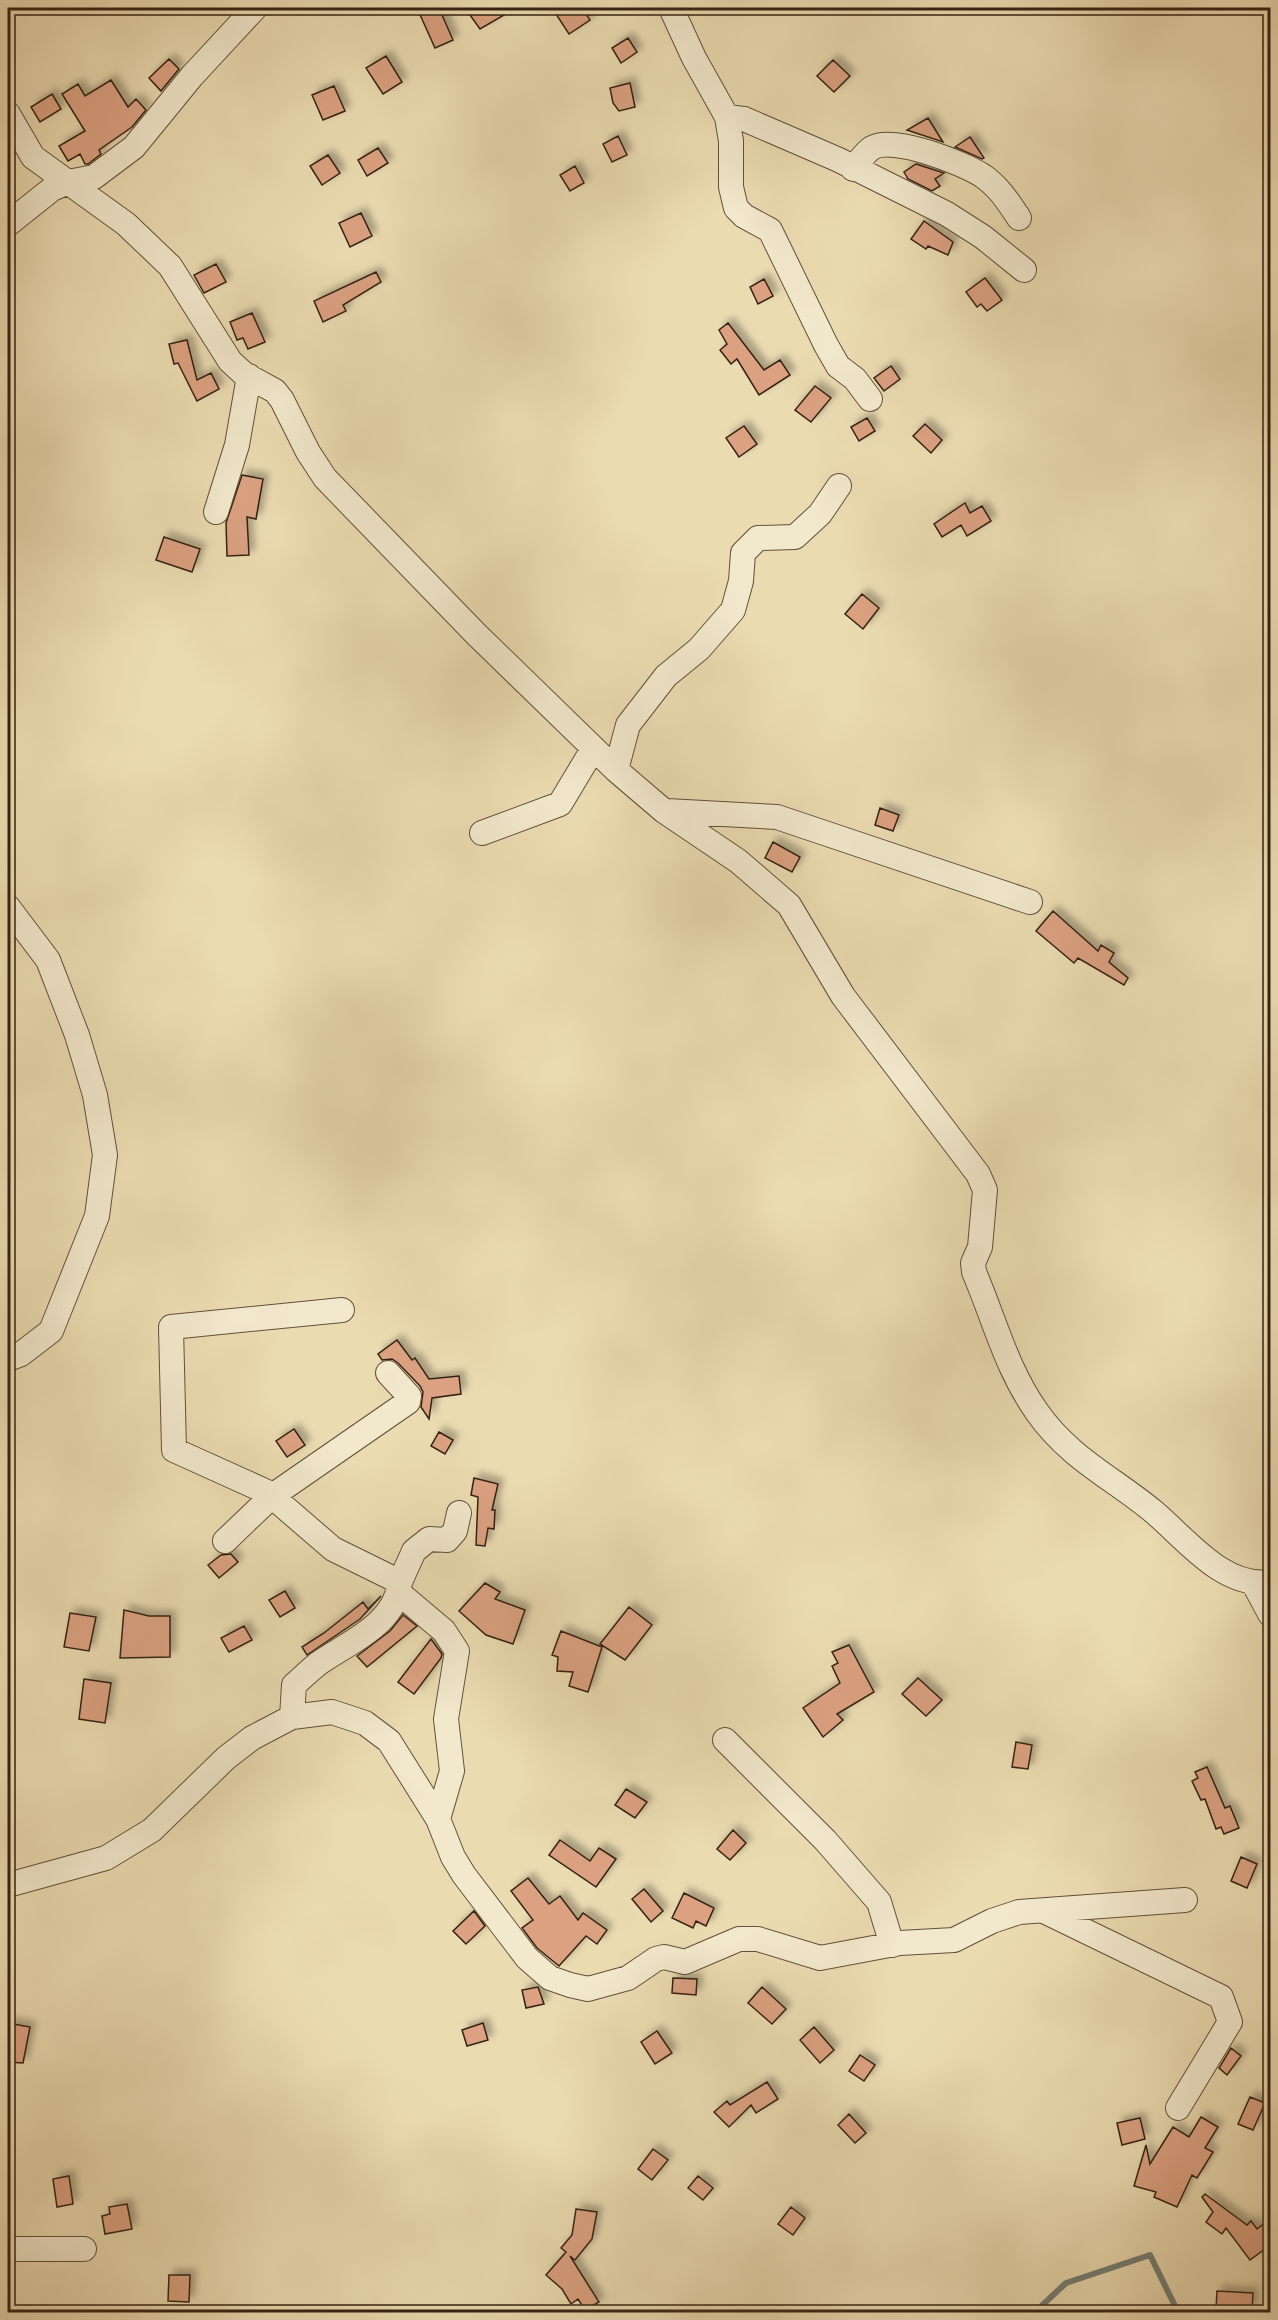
<svg xmlns="http://www.w3.org/2000/svg" width="1278" height="2320" viewBox="0 0 1278 2320" font-family="'Libre Caslon Text',serif">
  <style>
    .lines { fill: none; stroke-linecap: round; stroke-linejoin: round }
    .stream { stroke: #727d74; stroke-width: 6 }
    .building { fill: #dba181; stroke: #342212; stroke-width: 1.5; filter: url(#shadow) }
    .minor-casing { stroke: #62503a; stroke-width: 26 }
    .minor { stroke: #f2e8cc; stroke-width: 24 }
  </style>
  <defs>
    <filter id="shadow"><feDropShadow dx="5.5" dy="-5.5" stdDeviation="3" flood-color="#0004"/></filter>
  </defs>
  <rect width="100%" height="100%" fill="#ebdbb1"/>
  <filter id="stains"><feTurbulence type="fractalNoise" baseFrequency=".00333" numOctaves="4"/><feColorMatrix values="0 0 0 0 .2 0 0 0 0 .09 0 0 0 0 .02 0 0 0 .5 -.17"/></filter>
  <radialGradient id="worn" r=".72"><stop offset=".6" stop-color="#630" stop-opacity="0"/><stop offset="1" stop-color="#630" stop-opacity=".3"/></radialGradient>
  <g class="lines">
    <path class="stream" d="M1035,2312L1066,2283L1150,2255L1178,2312"/>
  </g>
  <path class="building" d="M417,8H439L453,40L435,48Z
    M465,8H516L480,29Z
    M552,8H582L590,20L569,34Z
    M628,38L637,52L621,63L612,48Z
    M386,56L402,82L383,94L366,68Z
    M169,59L179,69L161,91L149,78Z
    M833,60L850,76L834,92L817,76Z
    M111,80L128,107L136,99L146,110L132,127L99,150L101,154L88,164H85L80,154L68,161L59,146L85,131L62,94L78,84L85,96Z
    M630,83L635,107L619,111L613,103L610,88Z
    M334,86L345,111L323,120L312,95Z
    M52,94L61,109L40,122L31,107Z
    M928,118L943,142L907,130Z
    M618,136L627,155L612,162L603,144Z
    M970,137L984,158L982,159L955,147Z
    M378,148L388,163L367,176L358,160Z
    M328,155L340,173L322,185L310,166Z
    M916,164L944,173L935,179L940,186L932,191L908,179L904,172Z
    M575,166L584,183L570,191L560,175Z
    M361,213L372,236L350,247L339,223Z
    M924,221L953,242L948,255L928,246L926,249L911,239Z
    M216,264L226,282L204,293L194,275Z
    M376,272L381,282L343,305L346,311L323,322L314,301Z
    M985,278L1002,300L987,311L981,304L977,307L966,292Z
    M764,279L773,296L758,304L750,287Z
    M252,313L265,342L248,349L243,338L237,340L230,322Z
    M728,323L764,370L780,360L790,375L759,395L737,359L731,364L720,350L727,344L719,330Z
    M187,340L197,380L211,373L219,389L197,401L178,363L174,364L169,344Z
    M891,366L900,379L884,391L874,378Z
    M815,386L831,398L811,422L795,410Z
    M867,418L875,431L859,441L851,427Z
    M925,424L942,440L931,453L913,436Z
    M744,426L757,444L739,457L726,438Z
    M242,475L263,479L256,519L247,517L249,555L227,556L226,523Z
    M965,503L970,513L982,506L991,521L967,536L961,525L942,537L934,524Z
    M164,537L200,549L192,572L156,560Z
    M862,594L879,608L863,629L845,614Z
    M880,808L899,815L893,831L875,825Z
    M773,842L800,857L792,872L765,858Z
    M1053,911L1098,951L1101,945L1114,953L1109,962L1128,978L1124,985L1078,958L1074,963L1036,931Z
    M397,1340L412,1360L415,1358L429,1379L459,1376L461,1394L432,1398L429,1419L421,1407L423,1392L420,1386L398,1363L392,1359L382,1360L378,1354Z
    M294,1429L305,1445L287,1457L276,1441Z
    M439,1432L453,1440L445,1454L431,1446Z
    M474,1478L498,1484L492,1510H495L494,1529L488,1528L485,1546L476,1545L478,1497L471,1495Z
    M231,1554L238,1562L219,1578L208,1565L221,1555Z
    M485,1583L500,1592L495,1599L525,1610L513,1644L486,1635L459,1611Z
    M285,1591L295,1608L280,1617L269,1600Z
    M381,1596L360,1619L307,1655L302,1647L324,1633L363,1602L368,1609Z
    M629,1607L652,1625L625,1660L600,1644Z
    M124,1610L149,1616H170V1657L120,1658Z
    M70,1613L96,1617L89,1651L64,1647Z
    M403,1615L417,1626L367,1667L357,1656L390,1631Z
    M244,1626L252,1640L229,1652L221,1638Z
    M561,1631L602,1647L588,1692L569,1686L573,1672L557,1671L558,1657L552,1655Z
    M431,1639L442,1654L441,1658L414,1694L398,1682Z
    M849,1645L874,1692L837,1714L843,1720L823,1737L803,1708L840,1683L832,1666L838,1663L832,1652Z
    M918,1678L942,1700L926,1716L902,1694Z
    M84,1679L111,1683L105,1723L79,1719Z
    M1016,1742L1032,1745L1028,1769L1012,1767Z
    M1207,1767L1225,1808L1230,1806L1239,1828L1224,1834L1221,1827L1216,1829L1205,1799L1201,1800L1192,1781L1198,1778L1195,1772Z
    M626,1789L647,1802L635,1818L615,1805Z
    M733,1830L746,1843L730,1860L717,1849Z
    M560,1840L590,1861L599,1848L616,1859L596,1887L549,1855Z
    M1241,1857L1257,1864L1247,1888L1231,1881Z
    M528,1878L549,1904L560,1896L578,1920L583,1913L607,1930L597,1944L586,1936L559,1966L537,1948L522,1928L533,1920L511,1891Z
    M644,1889L663,1911L651,1922L632,1899Z
    M684,1893L714,1908L706,1926L696,1921L693,1928L672,1918Z
    M474,1911L485,1926L466,1944L453,1931Z
    M673,1978L697,1979L696,1995L672,1993Z
    M538,1987L544,2004L526,2008L522,1990Z
    M762,1987L786,2009L772,2024L748,2003Z
    M8,2023L30,2027L23,2063L8,2062Z
    M483,2023L488,2040L467,2046L462,2030Z
    M814,2027L834,2050L820,2063L800,2040Z
    M657,2031L672,2053L655,2064L641,2042Z
    M1231,2048L1241,2056L1227,2075L1219,2068Z
    M860,2055L875,2065L864,2081L849,2071Z
    M767,2082L778,2099L756,2113L751,2105L729,2127L714,2112L727,2101L730,2105Z
    M1250,2097L1265,2103L1253,2130L1238,2124Z
    M849,2114L866,2133L855,2143L838,2125Z
    M1201,2117L1218,2127L1205,2148L1213,2152L1197,2178L1192,2175L1177,2207L1154,2197L1156,2192L1134,2186L1146,2145L1150,2164L1173,2127L1189,2137Z
    M1140,2118L1145,2139L1122,2145L1117,2123Z
    M653,2149L668,2160L652,2180L638,2169Z
    M69,2176L73,2204L57,2207L53,2179Z
    M698,2176L713,2188L703,2200L688,2188Z
    M1205,2194L1247,2225L1251,2221L1257,2229L1270,2219V2245L1250,2260L1226,2228L1222,2234L1206,2222L1213,2212L1202,2197Z
    M127,2204L132,2229L105,2234L102,2216L110,2214L109,2207Z
    M791,2207L805,2218L793,2235L778,2224Z
    M576,2209L597,2212L592,2239L575,2260L570,2256L599,2302L585,2310L578,2299L571,2304L562,2289L546,2275L566,2252L561,2248L572,2235Z
    M169,2275H190L189,2302L168,2301Z
    M1217,2291L1253,2293L1252,2311L1216,2309Z"/>
  <g class="lines">
    <g class="minor-casing">
      <path id="minor" d="M671,8L694,58L727,117L731,141V187L736,208L744,216L770,230L826,345L838,366L855,379L870,399
        M8,114L33,157L126,224L170,266L230,361L244,374L275,391L282,400L308,452L325,478L476,634L616,770L664,811L738,861L789,905L843,996L978,1174L985,1190L980,1247L973,1263L974,1272C995,1321 1006,1368 1037,1412C1069,1458 1113,1478 1154,1512C1187,1540 1223,1588 1270,1582
        M727,117L744,119L839,160L947,214L983,237L1024,270
        M853,169C859,162 865,152 872,148C893,135 963,163 983,176C999,187 1009,203 1019,218
        M8,224L52,189L68,182L94,177L134,147L192,76L255,8
        M216,512L237,445L249,376
        M616,770L628,725L666,676L699,649L733,610L741,581L743,553L758,538L795,537L820,514L839,486
        M667,811L777,817L1030,902
        M482,833L560,804L593,749
        M8,907L48,960L77,1035L95,1095L105,1155L97,1216L51,1331L21,1354L8,1359
        M225,1541L272,1496L408,1402L409,1396L388,1373
        M400,1582L414,1551L429,1539L447,1540L455,1531L459,1513
        M1254,1584L1270,1614
        M399,1593L444,1631L457,1651L446,1719L452,1771L438,1819
        M292,1717L294,1685C302,1678 310,1670 319,1663C349,1642 396,1624 400,1582L333,1549L267,1492L174,1450L171,1327L342,1310
        M725,1740L825,1840L879,1902L892,1945
        M8,1885L106,1858L152,1830L226,1758L252,1738L292,1717L332,1712L365,1723L389,1741L438,1819L453,1857L464,1875L527,1958L550,1978L570,1985L588,1989L628,1978L656,1959L664,1957L685,1962L739,1939H758L820,1958L900,1943L954,1940L992,1921L1019,1912L1185,1900
        M1046,1912L1221,1997L1230,2022L1178,2108
        M8,2249H84"/>
    </g>
    <use href="#minor" class="minor"/>
  </g>
  <rect width="1278" height="2320" fill="none" stroke="#ebdbb1" stroke-width="30"/>
  <rect x="9" y="9" width="1260" height="2302" fill="none" stroke="#342212" stroke-width="3"/>
  <rect x="15" y="15" width="1248" height="2290" fill="none" stroke="#342212" stroke-width="1.5"/>
  <rect width="100%" height="100%" filter="url(#stains)"/>
  <rect width="100%" height="100%" fill="url(#worn)"/>
</svg>
